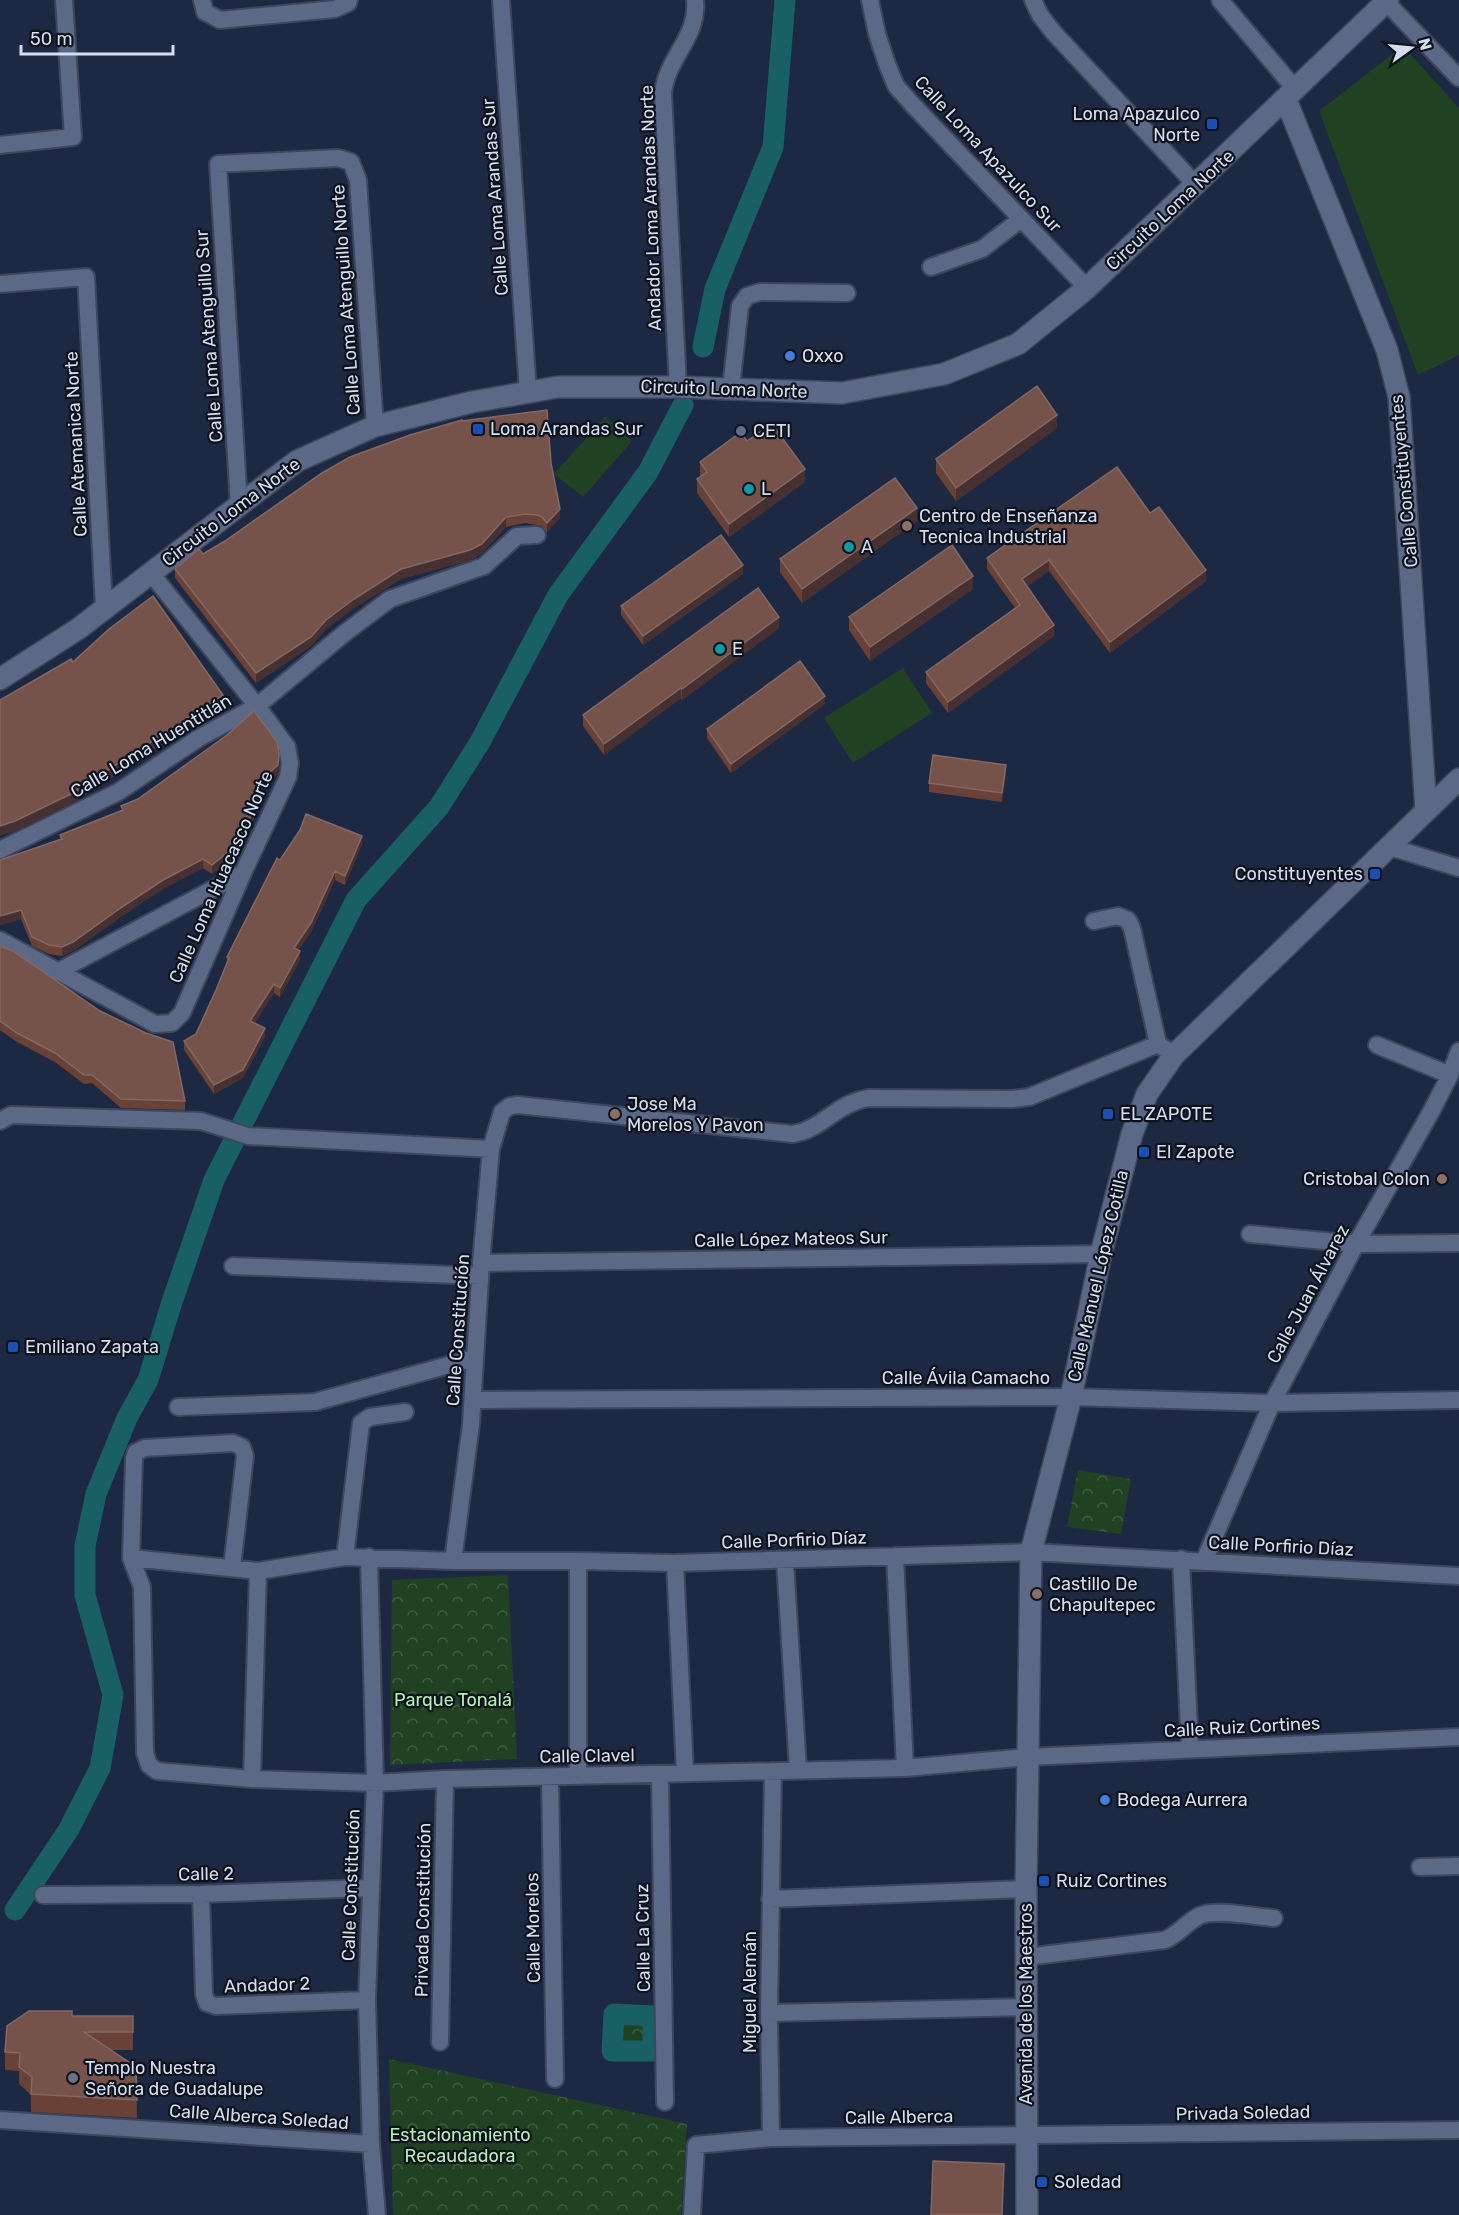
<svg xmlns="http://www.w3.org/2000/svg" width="1459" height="2215" viewBox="0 0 1459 2215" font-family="Rubik,sans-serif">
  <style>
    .green { fill: #214222 }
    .park { fill: url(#park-crowns) }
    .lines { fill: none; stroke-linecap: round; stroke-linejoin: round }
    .canal { stroke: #196065; stroke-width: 21 }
    .minor-casing { stroke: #3d465c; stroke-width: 20 }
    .tertiary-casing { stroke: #3d465c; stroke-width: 24 }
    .minor { stroke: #5b6987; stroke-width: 16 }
    .tertiary { stroke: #5b6987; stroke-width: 21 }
    .wall { fill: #694136 }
    .shaded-wall { fill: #463032 }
    .building { fill: #75524a; stroke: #846864; stroke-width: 1.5 }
    .transit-dot { fill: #1a4fb4; stroke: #0d121d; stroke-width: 2 }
    .shop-dot { fill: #3f7fe0; stroke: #0d121d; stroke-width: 2 }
    .service-dot { fill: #5c6f8a; stroke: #0d121d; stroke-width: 2 }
    .culture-dot { fill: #0f9aa8; stroke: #0d121d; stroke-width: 2 }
    .education-dot { fill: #8d6e63; stroke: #0d121d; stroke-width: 2 }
    .worship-dot { fill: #6b7280; stroke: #0d121d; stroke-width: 2 }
    .labels { text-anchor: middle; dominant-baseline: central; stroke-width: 4.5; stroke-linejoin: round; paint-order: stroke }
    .poi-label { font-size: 18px; fill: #d5deef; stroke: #0d121d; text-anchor: start }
    .street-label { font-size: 18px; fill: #d5deef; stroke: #0d121d }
    .park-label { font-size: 18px; fill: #b6efb5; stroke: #0d121d }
  </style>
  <defs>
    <pattern id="park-crowns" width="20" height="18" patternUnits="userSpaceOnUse" patternTransform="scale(1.5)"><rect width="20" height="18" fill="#214222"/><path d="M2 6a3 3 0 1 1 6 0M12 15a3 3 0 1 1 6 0" fill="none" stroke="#405d42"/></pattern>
  </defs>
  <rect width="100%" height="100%" fill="#1d2942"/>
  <path class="green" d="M1403,46L1459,108V355L1418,375L1319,111Z
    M605,417L632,441L583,497L554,474Z
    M903,668L932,713L853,763L824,718Z"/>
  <path class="park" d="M1078,1470L1131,1479L1121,1534L1067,1527Z
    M508,1575L517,1759L390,1765L392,1580Z
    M614,2014L653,2016V2051H612Z
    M389,2059L687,2124L681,2215H393Z"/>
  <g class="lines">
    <path class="canal" d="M703,347L715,289L773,147L785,0
      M15,1910L69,1829L100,1768L113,1695L85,1595V1546L96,1494L127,1418L148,1380L171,1305L214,1180L356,900L439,807L480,742L558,595L648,472L683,405
      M614,2014L653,2016V2051H612Z"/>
    <g class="minor-casing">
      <path id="minor" d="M202,0L205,12L220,20L335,9L348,3L349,0
        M501,0L528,392
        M870,0L877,34L887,64L896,86L912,104L1087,288
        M1033,0L1040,15L1054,33L1196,185
        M1220,0L1296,90
        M1386,2L1459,78
        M0,145L73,137L64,0
        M931,267L982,249L1021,219
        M0,284L86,277L104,608
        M678,387L663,93C667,57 699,37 695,0
        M731,388L740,306L747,296L760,292L847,293
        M239,505L218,164L338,158L351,162L358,180L375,426
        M1390,847L1459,868
        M0,850L118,792L199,738L257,706L346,632L390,599L484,566L517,536L537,535
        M1094,921L1118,916L1128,920L1132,928L1158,1044
        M0,940L155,1024L172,1023L182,1013L243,873L288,777L290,763L287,747L257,706L150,572
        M57,972L243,873
        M1377,1045L1450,1075
        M0,1121L11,1115L201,1121L248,1136L491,1149
        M1250,1234L1356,1244L1459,1243
        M481,1263L1101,1254
        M233,1266L480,1276
        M473,1400L1071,1397L1272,1403L1459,1400
        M178,1407L315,1402L474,1358
        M895,1556L905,1768
        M345,1557L361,1423L370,1417L405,1412
        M369,1557L375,1783L367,2000L371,2144L377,2215
        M131,1558L258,1571L345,1557L453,1561H578L675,1563L1031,1552L1459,1576
        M1181,1559L1190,1749
        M453,1561L471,1424L481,1263L491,1149L502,1112L510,1106L518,1105L793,1134C823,1129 835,1104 868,1098L1013,1099L1029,1097L1158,1044L1174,1055
        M578,1561V1776
        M785,1561L798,1770
        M1204,1561L1272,1403L1356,1244L1431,1112L1450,1075L1459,1051
        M675,1563L685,1773
        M232,1567L245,1456L242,1447L233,1443L145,1448L136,1452L134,1458L131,1558L142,1587L145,1753L149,1765L157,1771L252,1779L375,1783L445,1779L905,1768L1028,1757L1459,1737
        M660,1774L665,2102
        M550,1777L555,2079
        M252,1779L258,1571
        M1420,1867L1459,1866
        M201,1894L204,1994L207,2003L216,2006L367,2000
        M43,1895L201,1894L370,1888
        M770,1899L1026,1889
        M1026,1957L1165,1940C1179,1934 1187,1922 1199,1916C1215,1908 1255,1917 1274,1918
        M769,2013L1026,2007
        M440,2042L445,1779
        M0,2120L371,2144
        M771,2138L769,2013L773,1771
        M692,2215L696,2145L771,2138L1459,2130"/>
    </g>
    <g class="tertiary-casing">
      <path id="tertiary" d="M1286,100L1387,350L1399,397L1426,811
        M0,679L78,629L297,461L375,426L472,402L558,387H678L842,393L944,374L1018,344L1087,288L1388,0
        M1027,2215L1026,1889L1031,1552L1071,1397L1101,1254L1132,1134L1147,1094L1174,1055L1459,779"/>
    </g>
    <use href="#minor" class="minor"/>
    <use href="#tertiary" class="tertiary"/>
  </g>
  <path class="wall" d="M462,421L551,463L560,518L547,532L542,526L537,525L525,523L506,527L482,553L470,560L401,579L354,608L326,629L311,646L256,683L175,578V569Z
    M1057,428L956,501L936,473V459Z
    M747,441L805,482L729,537L697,493V479L701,477L700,475V462Z
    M1150,513L1206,581L1110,653L1049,571L1027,586L1054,636L948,713L926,683V672L1015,608L987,569V558Z
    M917,521L802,603L780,572V559Z
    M743,574L643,645L621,615V606Z
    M973,589L870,661L849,630V617Z
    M779,628L682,700L681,698L604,755L583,726V715Z
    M825,704L731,773L707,738V729Z
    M279,763L278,774L262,788V794L259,798V807L238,853L212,874L203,868L163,889L122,916L73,951L62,956L49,954L32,946L21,919L0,925V860L60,839V835L121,811V806Z
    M1006,774L1002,802L929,792V783Z
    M300,830L362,844L345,885L335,880L311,932L298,950L300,960L280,997L274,993L255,1023L265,1037L243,1078L214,1094L184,1050V1041L196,1034L216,990L227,962V957L280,860Z
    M0,946L185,1101V1110L121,1108L92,1083L84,1084L55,1062L17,1042L0,1030Z
    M133,2016V2050H111L136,2067L137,2118L31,2112V2095L19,2084V2071L5,2070V2052Z"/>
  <path class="shaded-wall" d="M1057,415V428L956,501V488Z
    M805,469V482L729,537V524Z
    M917,508V521L802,603V589Z
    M560,509V518L547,532V523Z
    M506,517V527L482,553L470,560L401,579L354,608L326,629L311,646L256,683V673L354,599L401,569Z
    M1049,560V571L1022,590V579Z
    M743,565V574L643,645V636Z
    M1206,570V581L1110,653V642Z
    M973,576V589L870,661V647Z
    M779,617V628L682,700V689Z
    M1054,625V636L948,713V702Z
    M681,688V698L604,755V744Z
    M223,695V705L73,803L15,831L0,836V826Z
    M825,696V704L731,773V764Z
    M279,754V763L278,774L262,788V794L259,798V807L238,853L212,874V865L255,793L260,781Z
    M1006,765V774L1002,802V793Z
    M362,836V844L345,885V876Z
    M203,859V868L163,889L122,916L73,951L62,956V947L122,907L163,880Z
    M335,871V880L311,932L294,957V948Z
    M21,910V919L0,925V916Z
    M300,951V960L280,997V988Z
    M274,984V993L250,1030V1021Z
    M265,1028V1037L243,1078L214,1094V1085Z"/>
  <path class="building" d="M1037,386L1057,415L956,488L936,459Z
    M547,410L551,463L560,509L547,523L542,517L537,515L525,514L506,517L482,544L470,550L401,569L354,599L326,620L311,637L256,673L175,569L199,549L203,554L225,541L322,473L350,457L410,435L462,420V421Z
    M772,424L805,469L729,524L697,479L707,472L700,462L741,432L747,441Z
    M1117,467L1150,513L1159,507L1206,570L1110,642L1049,560L1022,579L1054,625L948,702L926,672L1020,605L987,558Z
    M895,478L917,508L802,589L780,559Z
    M721,535L743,565L643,636L621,606Z
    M952,545L973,576L870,647L849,617Z
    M758,588L779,617L682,689L681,688L604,744L583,715Z
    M153,596L223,695L73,793L15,821L0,826V700L71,659L73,662L109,629Z
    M800,661L825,696L731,764L707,729Z
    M254,711L277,742L279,754L278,765L260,781L262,786L255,793L259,798L238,844L212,865L203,859L163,880L122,907L73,942L62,947L49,945L32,937L21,910L0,916V860L62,839L60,835L123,810L121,806L138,799L195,758L227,735Z
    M933,755L1006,765L1002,793L929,783Z
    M306,814L362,836L345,876L335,871L311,923L294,948L300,951L280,988L274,984L250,1021L265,1028L243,1070L214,1085L184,1041L196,1034L216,990L229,958L227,957L277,858L280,860L300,830Z
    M0,946L13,951L100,1011L146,1033L173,1042L185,1101L121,1099L92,1075H84L55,1053L17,1033L0,1021Z
    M29,2011H72V2016H133V2032H84L136,2067L137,2100L31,2094L32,2077L19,2067L20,2053L5,2052L7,2026Z
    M933,2161L1004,2164L1002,2215H931Z"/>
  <g class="transit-dot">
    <rect x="1206" y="118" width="12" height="12" rx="3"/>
    <rect x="472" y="423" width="12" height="12" rx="3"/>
    <rect x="1369" y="868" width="12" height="12" rx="3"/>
    <rect x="1102" y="1108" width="12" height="12" rx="3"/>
    <rect x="1138" y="1146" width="12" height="12" rx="3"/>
    <rect x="7" y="1341" width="12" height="12" rx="3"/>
    <rect x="1038" y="1875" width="12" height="12" rx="3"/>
    <rect x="1036" y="2176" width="12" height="12" rx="3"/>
  </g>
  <g class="shop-dot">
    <circle cx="790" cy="356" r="6"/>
    <circle cx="1105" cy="1800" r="6"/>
  </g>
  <circle class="service-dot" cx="741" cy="431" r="6"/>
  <g class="culture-dot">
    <circle cx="749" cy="489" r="6"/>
    <circle cx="849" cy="547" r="6"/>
    <circle cx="720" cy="649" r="6"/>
  </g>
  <g class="education-dot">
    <circle cx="907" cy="526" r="6"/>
    <circle cx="615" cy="1114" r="6"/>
    <circle cx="1442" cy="1179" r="6"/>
    <circle cx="1037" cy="1594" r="6"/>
  </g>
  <circle class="worship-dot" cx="73" cy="2078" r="6"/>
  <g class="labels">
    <g class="poi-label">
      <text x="1200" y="114" text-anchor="end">Loma Apazulco<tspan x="1200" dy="21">Norte</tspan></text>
      <text x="802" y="356">Oxxo</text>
      <text x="490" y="429">Loma Arandas Sur</text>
      <text x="753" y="431">CETI</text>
      <text x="761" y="489">L</text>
      <text x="919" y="516">Centro de Enseñanza<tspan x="919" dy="21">Tecnica Industrial</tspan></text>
      <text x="861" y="547">A</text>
      <text x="732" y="649">E</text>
      <text x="1363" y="874" text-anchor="end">Constituyentes</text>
      <text x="627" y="1104">Jose Ma<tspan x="627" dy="21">Morelos Y Pavon</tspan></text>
      <text x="1120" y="1114">EL ZAPOTE</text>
      <text x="1156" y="1152">El Zapote</text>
      <text x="1430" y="1179" text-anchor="end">Cristobal Colon</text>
      <text x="25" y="1347">Emiliano Zapata</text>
      <text x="1049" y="1584">Castillo De<tspan x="1049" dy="21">Chapultepec</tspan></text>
      <text x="1117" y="1800">Bodega Aurrera</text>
      <text x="1056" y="1881">Ruiz Cortines</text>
      <text x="85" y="2068">Templo Nuestra<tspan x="85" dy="21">Señora de Guadalupe</tspan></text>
      <text x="1054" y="2182">Soledad</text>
    </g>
    <g class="street-label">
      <text transform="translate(988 154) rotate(47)">Calle Loma Apazulco Sur</text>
      <text transform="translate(495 197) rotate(-94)">Calle Loma Arandas Sur</text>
      <text transform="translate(651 208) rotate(-92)">Andador Loma Arandas Norte</text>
      <text transform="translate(1170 210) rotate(-43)">Circuito Loma Norte</text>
      <text transform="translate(346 300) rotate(-94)">Calle Loma Atenguillo Norte</text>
      <text transform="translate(209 336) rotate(-94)">Calle Loma Atenguillo Sur</text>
      <text transform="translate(724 389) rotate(2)">Circuito Loma Norte</text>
      <text transform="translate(76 444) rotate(-93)">Calle Atemanica Norte</text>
      <text transform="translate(1404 481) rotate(-95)">Calle Constituyentes</text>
      <text transform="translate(231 512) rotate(-37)">Circuito Loma Norte</text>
      <text transform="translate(151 746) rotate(-31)">Calle Loma Huentitlán</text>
      <text transform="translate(221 877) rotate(-66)">Calle Loma Huacasco Norte</text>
      <text transform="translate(791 1239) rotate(-1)">Calle López Mateos Sur</text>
      <text transform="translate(1098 1276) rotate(-77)">Calle Manuel López Cotilla</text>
      <text transform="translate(1308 1294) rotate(-62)">Calle Juan Álvarez</text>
      <text transform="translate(458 1330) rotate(-86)">Calle Constitución</text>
      <text x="966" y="1378">Calle Ávila Camacho</text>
      <text transform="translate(794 1540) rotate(-2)">Calle Porfirio Díaz</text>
      <text transform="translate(1281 1546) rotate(3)">Calle Porfirio Díaz</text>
      <text transform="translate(1242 1727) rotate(-3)">Calle Ruiz Cortines</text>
      <text transform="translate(587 1756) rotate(-1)">Calle Clavel</text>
      <text transform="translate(206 1874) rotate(-1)">Calle 2</text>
      <text transform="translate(351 1885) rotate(-88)">Calle Constitución</text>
      <text transform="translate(423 1910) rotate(-89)">Privada Constitución</text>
      <text transform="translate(533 1928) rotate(-91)">Calle Morelos</text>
      <text transform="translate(643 1938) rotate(-91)">Calle La Cruz</text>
      <text transform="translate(267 1985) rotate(-2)">Andador 2</text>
      <text transform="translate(750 1992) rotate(-90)">Miguel Alemán</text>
      <text transform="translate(1026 2004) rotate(-90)">Avenida de los Maestros</text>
      <text transform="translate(1243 2113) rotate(-1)">Privada Soledad</text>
      <text transform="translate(259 2117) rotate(4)">Calle Alberca Soledad</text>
      <text transform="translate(899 2117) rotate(-1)">Calle Alberca</text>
    </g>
    <g class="park-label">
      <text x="453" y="1700">Parque Tonalá</text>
      <text x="460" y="2135">Estacionamiento<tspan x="460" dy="21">Recaudadora</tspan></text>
    </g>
  </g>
  <g transform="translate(1411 48) rotate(75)" stroke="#0d121d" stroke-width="4.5" paint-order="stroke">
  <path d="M0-4.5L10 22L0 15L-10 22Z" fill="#d5deef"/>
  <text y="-9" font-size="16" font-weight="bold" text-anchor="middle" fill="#d5deef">N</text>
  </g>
  <path d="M21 45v9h152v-9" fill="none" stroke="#d5deef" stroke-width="3"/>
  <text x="30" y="45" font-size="18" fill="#d5deef" stroke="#0d121d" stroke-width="4.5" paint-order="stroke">50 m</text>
</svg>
